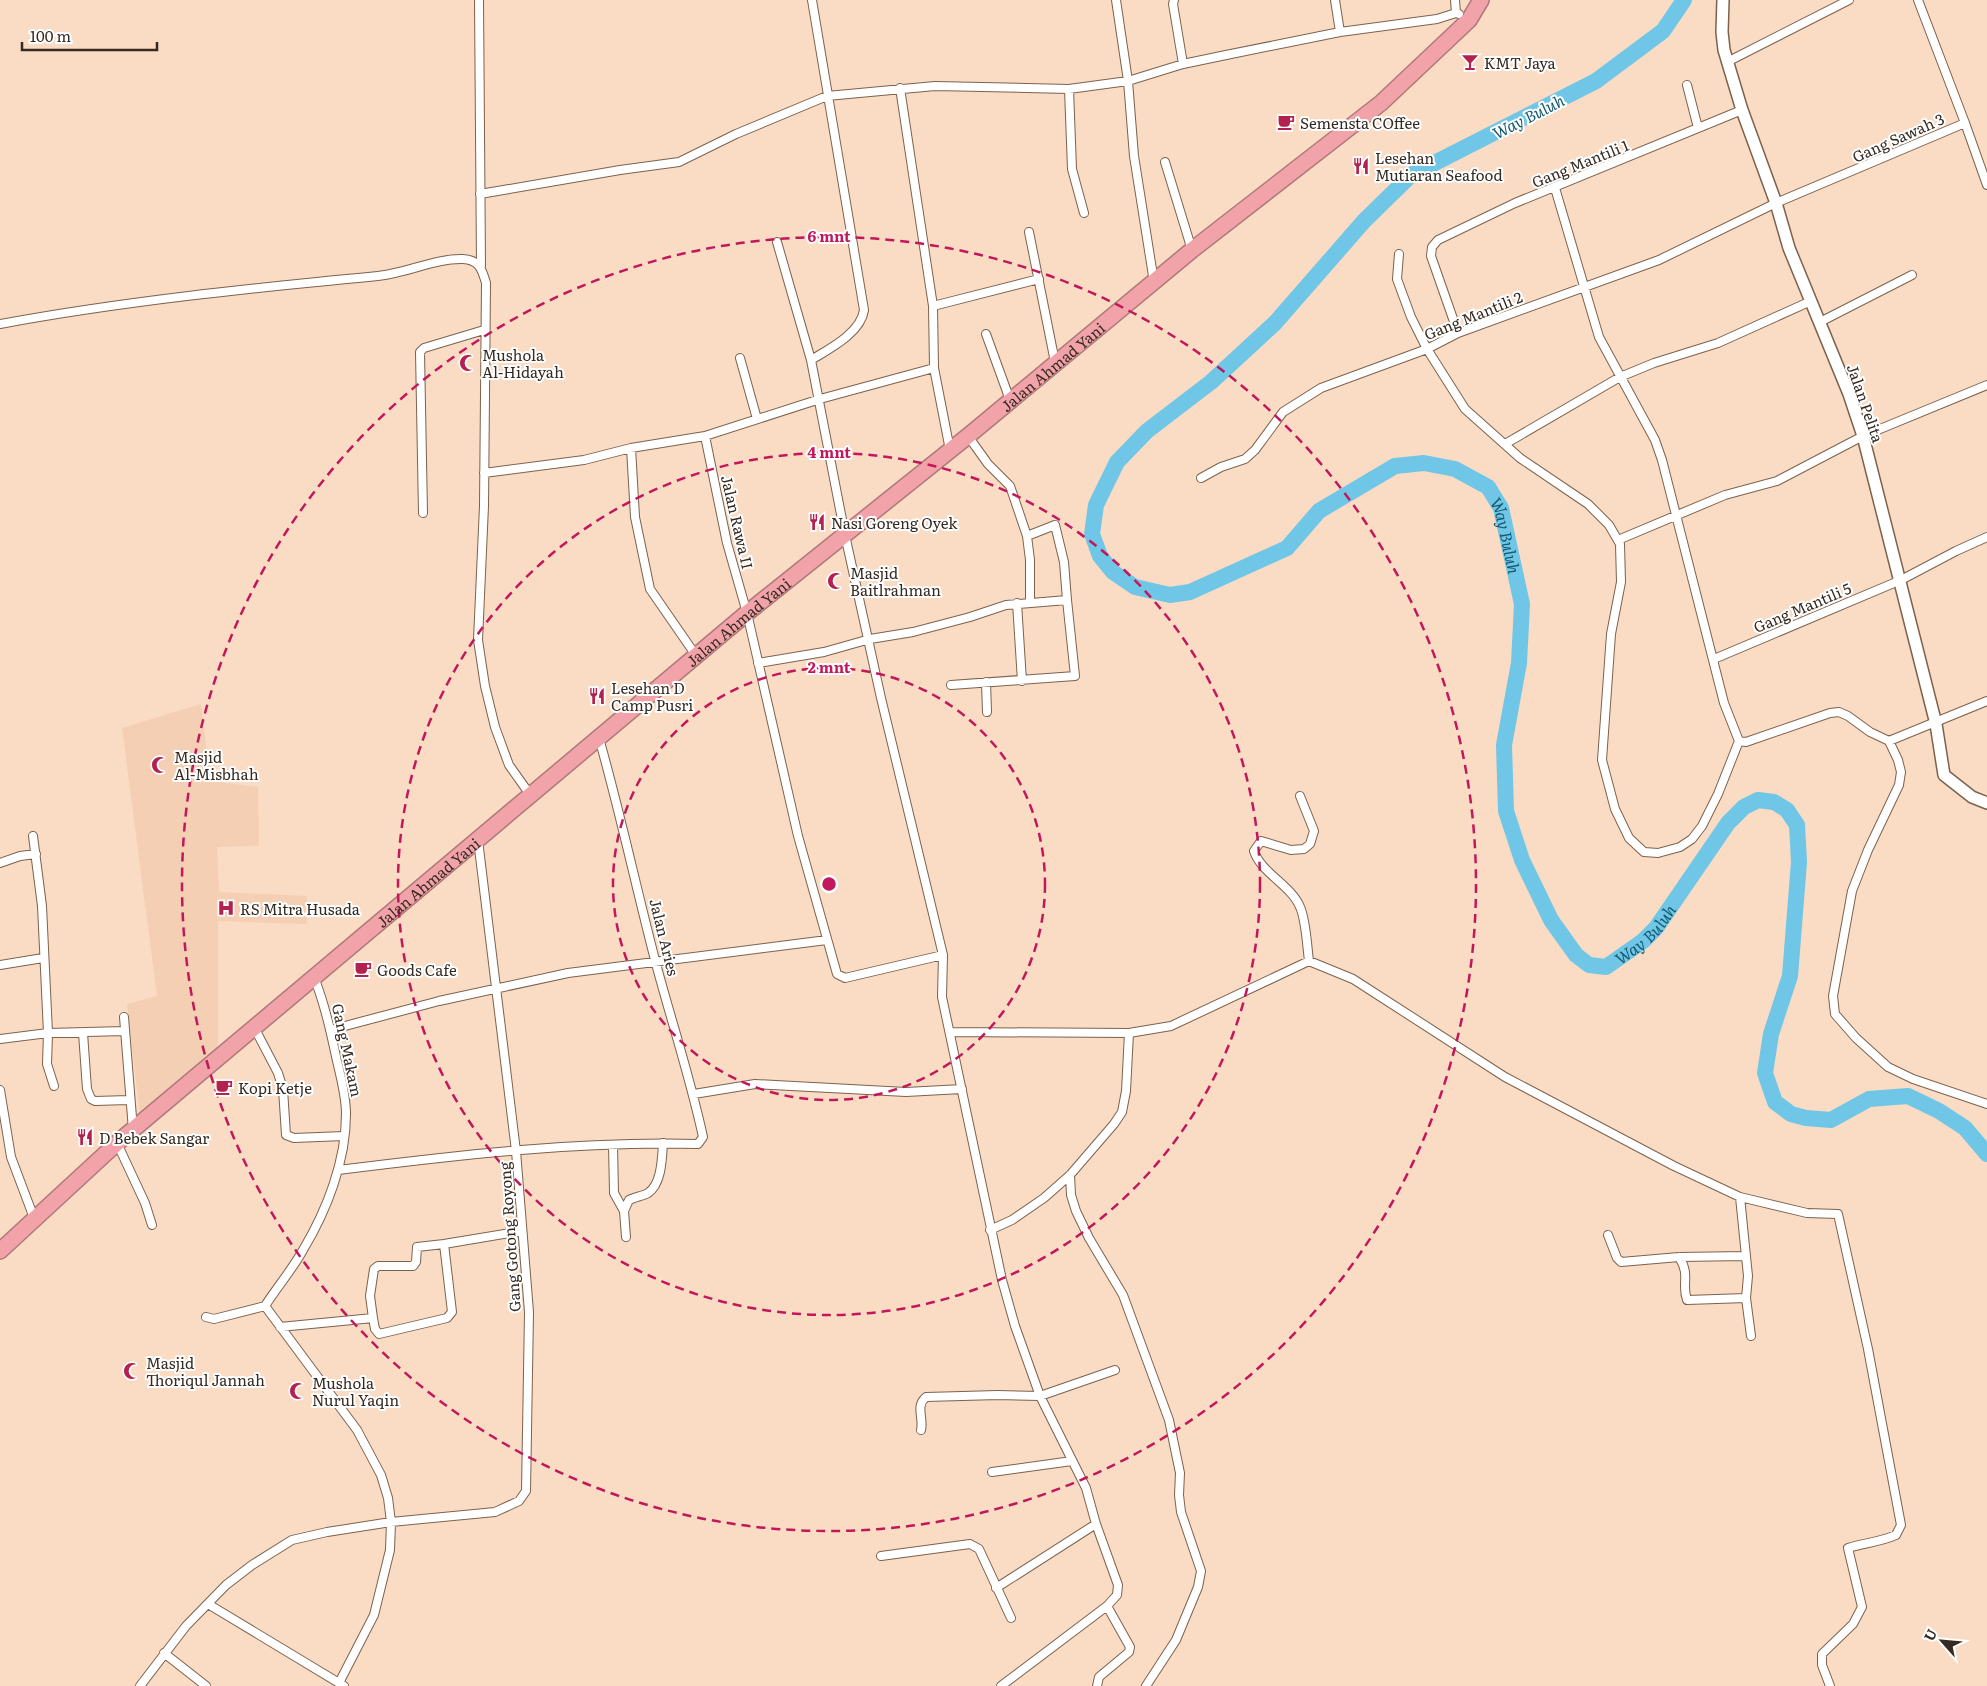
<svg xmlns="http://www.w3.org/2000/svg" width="1987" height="1686" viewBox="0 0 1987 1686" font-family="Literata,serif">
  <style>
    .built { fill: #f4cfb3 }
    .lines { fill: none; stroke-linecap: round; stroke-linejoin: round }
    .river { stroke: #6fc6e6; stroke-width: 16 }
    .street-casing { stroke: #7c624d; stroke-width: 10 }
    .secondary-casing { stroke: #7c624d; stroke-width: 14 }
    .highway-casing { stroke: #af7979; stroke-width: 18 }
    .street { stroke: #fff; stroke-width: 8 }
    .secondary { stroke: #fff; stroke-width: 11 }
    .highway { stroke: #f1a3a9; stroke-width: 15 }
    .ring { fill: none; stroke: #c2185b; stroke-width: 2.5; stroke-dasharray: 9 6 }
    .labels { text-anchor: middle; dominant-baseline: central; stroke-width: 4; stroke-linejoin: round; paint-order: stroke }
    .poi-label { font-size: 15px; fill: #352a21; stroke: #fff; text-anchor: start }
    .street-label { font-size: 15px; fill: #352a21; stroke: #fff }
    .water-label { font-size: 16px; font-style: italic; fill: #135a71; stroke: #fff }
    .centre { fill: #c2185b; stroke: #fff; stroke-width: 2.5 }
    .ring-label { font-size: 15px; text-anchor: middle; font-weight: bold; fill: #c2185b; stroke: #fff; stroke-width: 4; stroke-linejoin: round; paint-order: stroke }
  </style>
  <rect width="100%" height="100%" fill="#fadbc4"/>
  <path class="built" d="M201,704L210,781L258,787L259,846L217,847L219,892L307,896V924L218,921V1051L140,1116L127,1004L157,996L122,728Z"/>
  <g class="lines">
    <path class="river" id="s1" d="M1684,0L1663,31L1596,81L1411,175L1364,221L1275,323L1211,382L1147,431L1117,462L1096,505L1092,534L1100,556L1113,572L1135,587L1170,595L1190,592L1287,548L1319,511L1395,466L1424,463L1455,469L1488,487L1501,508L1522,604L1519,663L1504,745L1506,811L1522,860L1551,920L1576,955L1589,965L1606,967L1643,941L1656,928L1728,823L1744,807L1758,800L1774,802L1787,810L1797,825L1799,862L1790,976L1771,1034L1765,1073L1775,1102L1791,1114L1806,1118L1831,1120L1869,1099L1908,1096L1939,1111L1965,1128L1987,1154"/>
    <g class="street-casing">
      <path id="street" d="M479,0L481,266
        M1116,0L1128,81L1134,156L1154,282
        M1174,0L1173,4L1183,64
        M1335,0L1340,32
        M1455,0L1456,13L1459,14
        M1727,62L1849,0
        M1687,85L1698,128
        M900,88L933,306L934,368L950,450
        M1069,89L1072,169L1084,213
        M1965,123L1987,185
        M1165,162L1192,250
        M1555,188L1599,337L1655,440L1662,460L1724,703L1739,741
        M480,194L620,170L679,162L736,134L827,96L935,86L1069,89L1128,81L1183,64L1226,55L1340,32L1437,19L1456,13
        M1029,232L1055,362
        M777,242L811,360L845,535L881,698L943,955L942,997L1002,1280L1015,1326L1040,1396L1086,1488L1096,1524L1118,1585L1117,1595L1107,1606L1001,1686
        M1399,254L1397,279L1411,317L1427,349L1465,409L1520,458L1588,504L1609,525L1620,544L1621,582L1611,634L1602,760L1615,809L1629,838L1644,852L1658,853L1680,847L1692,839L1702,826L1718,794L1739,741L1746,742L1830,713L1839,712L1848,716L1870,732L1889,741L1898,760L1901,772L1899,785L1868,850L1852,891L1833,996L1835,1014L1856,1038L1888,1067L1913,1079L1987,1104
        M933,306L1039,279
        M1820,322L1912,275
        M0,324C125,301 252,288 378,276C406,273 437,258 463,259C480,260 482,270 486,283L484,506L478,640L485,686L495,727L509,765L531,796
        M1458,333L1431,256L1432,247L1438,240L1515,203L1742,110
        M986,334L1010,400
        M740,358L757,419
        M811,360C829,349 861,333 864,310L812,0
        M705,436L727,543L747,613L798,836L837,974L845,978L943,955
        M968,436L988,464L1010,486L1027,536L1030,560V601
        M1505,444L1620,377L1654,363L1718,343L1811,301
        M631,448L635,517L650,589L697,657
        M484,473L584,460L631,448L705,436L820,399L934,368
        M1201,478L1221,467L1245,459L1255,450L1283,412L1321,388L1427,349L1458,333L1659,260L1776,203L1965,123L1918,0
        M423,513L420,352L424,348L484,330
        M1027,536L1055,525L1064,562L1067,600
        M1618,540L1725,495L1777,481L1863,436L1987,385
        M1017,603L1022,681
        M1714,659L1901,580L1956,551L1987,537
        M758,663L824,652L870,639L913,632L970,617L1006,605L1067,600L1075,676L951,685
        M986,682L987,712
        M1889,741L1987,701
        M1300,796L1314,831L1310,844L1304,849L1291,850L1261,841L1254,851C1261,873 1291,885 1300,907C1306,920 1307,946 1309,961
        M33,836L42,906L48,1033L47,1064L54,1086
        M0,863L20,856L36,854
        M0,965L43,958
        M314,977C325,1005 331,1033 337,1061C341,1078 346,1096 346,1114C346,1161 327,1210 303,1250C292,1270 277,1287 265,1306L357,1430L381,1475L388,1498L391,1522L390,1550L374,1615L339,1683
        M124,1017L133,1130
        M254,1027L278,1073L283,1089L286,1135L294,1138L344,1136
        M330,1030L439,1001L568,973L827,940
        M951,1032L1129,1033L1171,1026L1309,961L1353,979L1505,1077L1674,1166L1740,1197L1807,1213L1838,1214L1868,1349L1901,1525L1896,1535C1880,1542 1864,1543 1848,1548L1862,1607L1853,1624L1822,1654V1665L1830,1686
        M83,1033L87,1089L91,1099L95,1101L129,1100
        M0,1039L48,1033L125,1031
        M0,1090L11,1157L34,1218
        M694,1094L755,1084L906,1092L962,1089
        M117,1143L145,1203L152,1225
        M613,1145L614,1193L624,1211L626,1237
        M338,1170C457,1155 578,1141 698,1144L703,1137C690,1077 671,1020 655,960C636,887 620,812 599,738
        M1070,1175L1071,1195L1076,1211L1089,1238L1123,1295L1169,1420L1180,1473L1179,1495L1181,1512L1201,1571L1198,1587L1176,1640L1146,1686
        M1740,1197L1748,1276L1746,1298L1751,1336
        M624,1211L629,1200C635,1197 643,1196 648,1193C662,1184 662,1157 663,1143
        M990,1230L1012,1220L1044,1198L1070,1175L1114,1124L1122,1112L1126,1091L1129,1033
        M1608,1235L1617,1258L1621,1262L1679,1257L1745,1256
        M1679,1257C1691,1276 1681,1283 1687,1300L1746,1298
        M206,1317L214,1319L265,1306
        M373,1318L370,1296L374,1269L378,1266H413L416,1262L417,1247L444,1244
        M280,1327L373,1318L375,1329L379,1334L447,1318L452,1312L444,1244L522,1231
        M921,1430C924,1418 915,1406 926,1397L998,1395L1040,1396L1115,1370
        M992,1472L1072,1461
        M881,1556L970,1544L979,1549L1011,1618
        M996,1588L1096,1524
        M208,1604L344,1686
        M164,1653L206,1686
        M140,1686L186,1626L226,1585L252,1565L292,1540L327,1532L391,1522L495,1512L519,1501L526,1491L529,1312L516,1151L478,840
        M1097,1686L1099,1677L1129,1652L1130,1647L1107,1606"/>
    </g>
    <g class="secondary-casing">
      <path id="secondary" d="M1723,0L1722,32L1724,50L1742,110L1776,203L1789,248L1849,394L1863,436L1936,724L1944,775L1972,797L1987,803"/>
    </g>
    <g class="highway-casing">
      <g id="highway">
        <path id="s2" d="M0,1251L117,1143L747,613L968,436L1192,250L1381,103L1469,20L1481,0"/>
      </g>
    </g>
    <use href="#street" class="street"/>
    <use href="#secondary" class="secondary"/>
    <use href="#highway" class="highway"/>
  </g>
  <g class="ring">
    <circle cx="829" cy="884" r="216"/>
    <circle cx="829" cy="884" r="431"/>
    <circle cx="829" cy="884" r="647"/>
  </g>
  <defs>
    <g id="bar-bare" transform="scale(1.35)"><path d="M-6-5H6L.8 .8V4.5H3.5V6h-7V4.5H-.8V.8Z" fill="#b3224f" stroke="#fff" stroke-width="2.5" paint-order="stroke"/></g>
    <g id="cafe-bare" transform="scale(1.35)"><path d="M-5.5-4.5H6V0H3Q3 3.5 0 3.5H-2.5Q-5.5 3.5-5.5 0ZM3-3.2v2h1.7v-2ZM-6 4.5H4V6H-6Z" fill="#b3224f" stroke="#fff" stroke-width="2.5" paint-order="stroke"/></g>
    <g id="restaurant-bare" transform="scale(1.35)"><path d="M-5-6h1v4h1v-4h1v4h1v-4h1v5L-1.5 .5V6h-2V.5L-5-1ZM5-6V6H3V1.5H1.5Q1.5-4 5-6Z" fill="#b3224f" stroke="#fff" stroke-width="2.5" paint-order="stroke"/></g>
    <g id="mosque-bare" transform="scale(1.35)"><path d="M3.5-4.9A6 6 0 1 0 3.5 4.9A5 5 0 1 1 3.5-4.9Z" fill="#b3224f" stroke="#fff" stroke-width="2.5" paint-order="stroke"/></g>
    <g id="hospital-bare" transform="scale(1.35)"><path d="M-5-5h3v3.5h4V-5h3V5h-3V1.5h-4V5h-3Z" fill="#b3224f" stroke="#fff" stroke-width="2.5" paint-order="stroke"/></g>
  </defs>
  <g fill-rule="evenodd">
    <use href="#bar-bare" x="1470" y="62"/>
    <use href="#cafe-bare" x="1286" y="122"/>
    <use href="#restaurant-bare" x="1361" y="166"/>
    <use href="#mosque-bare" x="468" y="363"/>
    <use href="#restaurant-bare" x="817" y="522"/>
    <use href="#mosque-bare" x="836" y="581"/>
    <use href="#restaurant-bare" x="597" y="696"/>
    <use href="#mosque-bare" x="160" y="765"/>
    <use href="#hospital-bare" x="226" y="908"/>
    <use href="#cafe-bare" x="363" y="969"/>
    <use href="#cafe-bare" x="224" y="1087"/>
    <use href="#restaurant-bare" x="85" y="1137"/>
    <use href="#mosque-bare" x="132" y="1371"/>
    <use href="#mosque-bare" x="298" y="1391"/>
  </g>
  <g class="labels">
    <g class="poi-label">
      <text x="1484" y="62">KMT Jaya</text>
      <text x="1300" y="122">Semensta COffee</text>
      <text x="1375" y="157">Lesehan<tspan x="1375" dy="17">Mutiaran Seafood</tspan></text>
      <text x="482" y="354">Mushola<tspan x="482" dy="17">Al-Hidayah</tspan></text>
      <text x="831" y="522">Nasi Goreng Oyek</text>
      <text x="850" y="572">Masjid<tspan x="850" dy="17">Baitlrahman</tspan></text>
      <text x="611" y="687">Lesehan D<tspan x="611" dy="17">Camp Pusri</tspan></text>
      <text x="174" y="756">Masjid<tspan x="174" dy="17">Al-Misbhah</tspan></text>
      <text x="240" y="908">RS Mitra Husada</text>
      <text x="377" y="969">Goods Cafe</text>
      <text x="238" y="1087">Kopi Ketje</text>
      <text x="99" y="1137">D Bebek Sangar</text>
      <text x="146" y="1362">Masjid<tspan x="146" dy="17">Thoriqul Jannah</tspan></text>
      <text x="312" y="1382">Mushola<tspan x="312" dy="17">Nurul Yaqin</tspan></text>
    </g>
    <g class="street-label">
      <text transform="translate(1898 137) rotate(-24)">Gang Sawah 3</text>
      <text transform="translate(1580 163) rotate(-22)">Gang Mantili 1</text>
      <text transform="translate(1473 315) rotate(-22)">Gang Mantili 2</text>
      <text stroke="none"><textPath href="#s2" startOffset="1375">Jalan Ahmad Yani</textPath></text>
      <text transform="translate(1866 403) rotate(71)">Jalan Pelita</text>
      <text transform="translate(738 522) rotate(77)">Jalan Rawa II</text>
      <text transform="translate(1802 607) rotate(-23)">Gang Mantili 5</text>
      <text stroke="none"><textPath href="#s2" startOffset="970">Jalan Ahmad Yani</textPath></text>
      <text stroke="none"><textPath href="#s2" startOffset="565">Jalan Ahmad Yani</textPath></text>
      <text transform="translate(665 937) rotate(76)">Jalan Aries</text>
      <text transform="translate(348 1050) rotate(78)">Gang Makam</text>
      <text transform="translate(509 1237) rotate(-94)">Gang Gotong Royong</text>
    </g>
    <g class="water-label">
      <text transform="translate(1528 116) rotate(-27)">Way Buluh</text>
      <text stroke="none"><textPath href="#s1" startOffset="1339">Way Buluh</textPath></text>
      <text stroke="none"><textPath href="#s1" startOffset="1864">Way Buluh</textPath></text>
    </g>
  </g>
  <circle cx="829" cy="884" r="8" class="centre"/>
  <g class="ring-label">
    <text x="829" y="242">6 mnt</text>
    <text x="829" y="458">4 mnt</text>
    <text x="829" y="673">2 mnt</text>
  </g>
  <g transform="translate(1942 1641) rotate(297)" stroke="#ffffff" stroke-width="4" paint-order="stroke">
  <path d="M0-4L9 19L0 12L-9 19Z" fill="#352a21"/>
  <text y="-8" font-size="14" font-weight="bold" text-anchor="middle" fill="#352a21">U</text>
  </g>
  <path d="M22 42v8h135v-8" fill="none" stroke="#352a21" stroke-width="2.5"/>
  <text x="30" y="42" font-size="15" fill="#352a21" stroke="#ffffff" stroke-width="4" paint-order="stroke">100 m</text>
</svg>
